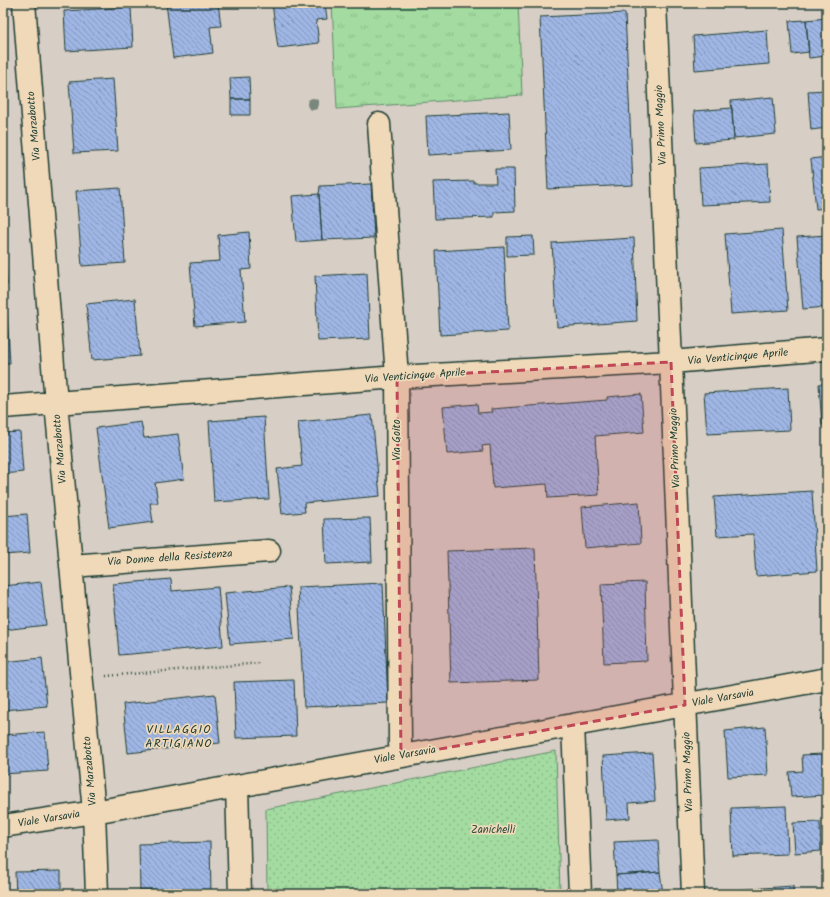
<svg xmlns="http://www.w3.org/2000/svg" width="830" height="897" viewBox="0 0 830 897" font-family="Kalam,sans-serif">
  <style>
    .grass { fill: url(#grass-tufts); stroke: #618c6a }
    .park { fill: url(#park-dots); stroke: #618c6a }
    .building { fill: url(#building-back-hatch); stroke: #1f3d34 }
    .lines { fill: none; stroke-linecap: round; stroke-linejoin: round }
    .minor-casing { stroke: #1f3d34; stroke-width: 25 }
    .path { stroke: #1f3d34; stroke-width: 2.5; stroke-dasharray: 1 3; stroke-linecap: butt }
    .minor { stroke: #efd9b8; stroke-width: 22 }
    .tree { fill: #79877b }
    .marked { fill: #bf4857; fill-opacity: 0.2; stroke: #bf4857; stroke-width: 3; stroke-dasharray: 8 5; stroke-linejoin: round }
    .labels { text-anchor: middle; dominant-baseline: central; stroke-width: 3.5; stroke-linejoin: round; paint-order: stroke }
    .street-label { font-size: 11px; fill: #1f3d34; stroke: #efd9b8 }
    .park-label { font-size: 11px; fill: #2c4d3f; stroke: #efd9b8 }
    .neighbourhood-label { font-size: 12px; letter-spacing: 1px; fill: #1f3d34; stroke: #efd9b8 }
  </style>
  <defs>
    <pattern id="grass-tufts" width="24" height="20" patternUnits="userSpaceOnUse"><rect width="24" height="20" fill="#a3dba0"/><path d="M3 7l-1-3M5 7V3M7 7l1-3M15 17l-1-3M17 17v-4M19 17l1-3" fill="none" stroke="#8cbd8a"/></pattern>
    <pattern id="park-dots" width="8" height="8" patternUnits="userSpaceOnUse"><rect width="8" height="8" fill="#a3dba0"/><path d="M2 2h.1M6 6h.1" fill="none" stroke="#8cbd8a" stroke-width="1.8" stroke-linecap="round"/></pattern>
    <pattern id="building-back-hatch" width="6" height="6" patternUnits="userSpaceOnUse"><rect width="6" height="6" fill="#9fb6e4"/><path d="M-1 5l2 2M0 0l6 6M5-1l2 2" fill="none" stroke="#8195ba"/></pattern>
  </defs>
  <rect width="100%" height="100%" fill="#d7cec5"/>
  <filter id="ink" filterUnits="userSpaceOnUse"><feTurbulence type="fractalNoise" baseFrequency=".025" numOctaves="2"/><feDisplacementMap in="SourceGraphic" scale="8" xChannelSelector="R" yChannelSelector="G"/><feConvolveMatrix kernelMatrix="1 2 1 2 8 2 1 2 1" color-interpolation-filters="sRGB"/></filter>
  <g filter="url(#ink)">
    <path class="grass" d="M332,3H518L522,95L337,109Z"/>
    <path class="park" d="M556,751L560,894H267L266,809Z"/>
    <path class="building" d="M166,3H218L221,26L210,27L213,53L173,58Z
      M272,3H325L327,19L316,20L319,43L278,48Z
      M131,7L133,47L66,51L64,11Z
      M625,13L633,185L548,189L540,17Z
      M827,18V56L809,58L806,20Z
      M806,20L809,52L792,54L789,21Z
      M767,30L769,64L695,70L693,36Z
      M249,77L250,99H231L230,78Z
      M113,79L118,151L74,153L69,82Z
      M827,90V128L811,130L808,91Z
      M773,97L776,134L734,138L731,101Z
      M231,99H250V115H231Z
      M732,108L734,140L696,143L694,111Z
      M509,112L511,150L428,155L426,116Z
      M827,157V208L816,209L811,159Z
      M768,164L770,202L701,205L699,168Z
      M495,169H514L515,211L494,212V217L435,219L433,182L474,181V183H496Z
      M371,184L374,238L322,240L319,194L320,186Z
      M120,188L125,263L82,266L76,191Z
      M319,194L322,240L296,242L292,196Z
      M782,230L788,310L731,314L725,234Z
      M249,232L251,269L241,270L245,322L195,326L190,263L220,261L218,235Z
      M3,234L7,285H3Z
      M827,235V307L803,309L797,237Z
      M533,236L534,255L507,256V237Z
      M634,238L637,321L557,327L552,243Z
      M504,247L508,331L440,335L436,251Z
      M367,273L370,339L318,341L315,276Z
      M135,299L140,356L92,360L86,304Z
      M3,314H7L10,363H3Z
      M827,383V425H822L819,384Z
      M788,388L790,430L707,434L704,393Z
      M641,394L644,432L595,436L599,495L548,498L547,484L493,488L490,445L482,446L483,451L447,454L443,407L477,404L478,413L492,412L491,409L607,400V397Z
      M372,415L380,496L304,503L305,512L282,514L277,469L302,466L298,422Z
      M264,417L269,499L214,502L209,421Z
      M141,422L144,438L178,434L184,479L155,483L158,503H150L153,522L109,528L96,428Z
      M20,432L23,472L3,474V433Z
      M812,491L817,571L756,576L753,534L717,536L714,497Z
      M639,502L641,543L585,548L582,507Z
      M27,514L30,553L3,555V516Z
      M370,518L372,562L326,564L324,519Z
      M535,548L539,680L451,683L447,551Z
      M171,579L172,591L218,587L223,646L119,655L113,584Z
      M41,582L46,625L3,630V586Z
      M645,582L647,661L604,663L601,584Z
      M383,583L388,703L304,707L298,587Z
      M824,585H827V608Z
      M289,587L294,639L230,644L225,593Z
      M42,658L47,706L3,710V662Z
      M294,680L296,736L236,738L234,682Z
      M215,694L220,743L128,753L123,704Z
      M822,718H827V757H825Z
      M765,727L768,775L728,777L725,731Z
      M45,732L48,771L3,774V735Z
      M652,753L655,801L629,803L630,818L606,820L603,756Z
      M823,754L826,795L791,797L789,772L803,771L802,755Z
      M786,806L788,854L733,856L731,808Z
      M820,822L821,851L795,853L793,823Z
      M658,840L660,872L616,875L614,842Z
      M210,842L211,894H184V889L140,890L139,844Z
      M61,871V894H16L15,872Z
      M660,872L663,894H617L616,875Z
      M793,886L794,894H734V890Z"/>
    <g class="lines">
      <g class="minor-casing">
        <path id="minor" d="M24,3L56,403L94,812L97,894
          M655,3L671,362L693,894
          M379,124L397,377L400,743L401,756
          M3,407L397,377L671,362L827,349
          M71,566L269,551
          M573,725L580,894
          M237,786L240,894
          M3,826L94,812L827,679"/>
      </g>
      <path class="path" d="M106,676L260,663"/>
      <use href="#minor" class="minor"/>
    </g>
    <circle class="tree" cx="313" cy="104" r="6"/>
  </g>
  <path class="marked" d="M671,362L685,705L401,756L397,377Z"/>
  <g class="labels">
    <g class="street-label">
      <text transform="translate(661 125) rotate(-93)">Via Primo Maggio</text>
      <text transform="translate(34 126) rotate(-95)">Via Marzabotto</text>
      <text transform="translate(738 357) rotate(-5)">Via Venticinque Aprile</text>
      <text transform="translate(415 376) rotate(-4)">Via Venticinque Aprile</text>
      <text transform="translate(397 440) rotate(-90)">Via Goito</text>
      <text transform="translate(675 448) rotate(-92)">Via Primo Maggio</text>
      <text transform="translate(60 449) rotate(-95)">Via Marzabotto</text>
      <text transform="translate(170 558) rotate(-4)">Via Donne della Resistenza</text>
      <text transform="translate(723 698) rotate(-10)">Viale Varsavia</text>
      <text transform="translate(405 755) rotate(-10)">Viale Varsavia</text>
      <text transform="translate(90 771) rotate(-95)">Via Marzabotto</text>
      <text transform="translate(688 772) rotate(-92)">Via Primo Maggio</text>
      <text transform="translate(49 819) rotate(-9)">Viale Varsavia</text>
    </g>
    <g class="park-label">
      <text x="493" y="830">Zanichelli</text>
    </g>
    <g class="neighbourhood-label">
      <text x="179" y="729">VILLAGGIO<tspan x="179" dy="14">ARTIGIANO</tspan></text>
    </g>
  </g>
  <rect width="830" height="897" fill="none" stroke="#efd9b8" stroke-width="16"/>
  <rect x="8" y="8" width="814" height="881" fill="none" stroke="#1f3d34" stroke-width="1.5" filter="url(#ink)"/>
</svg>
